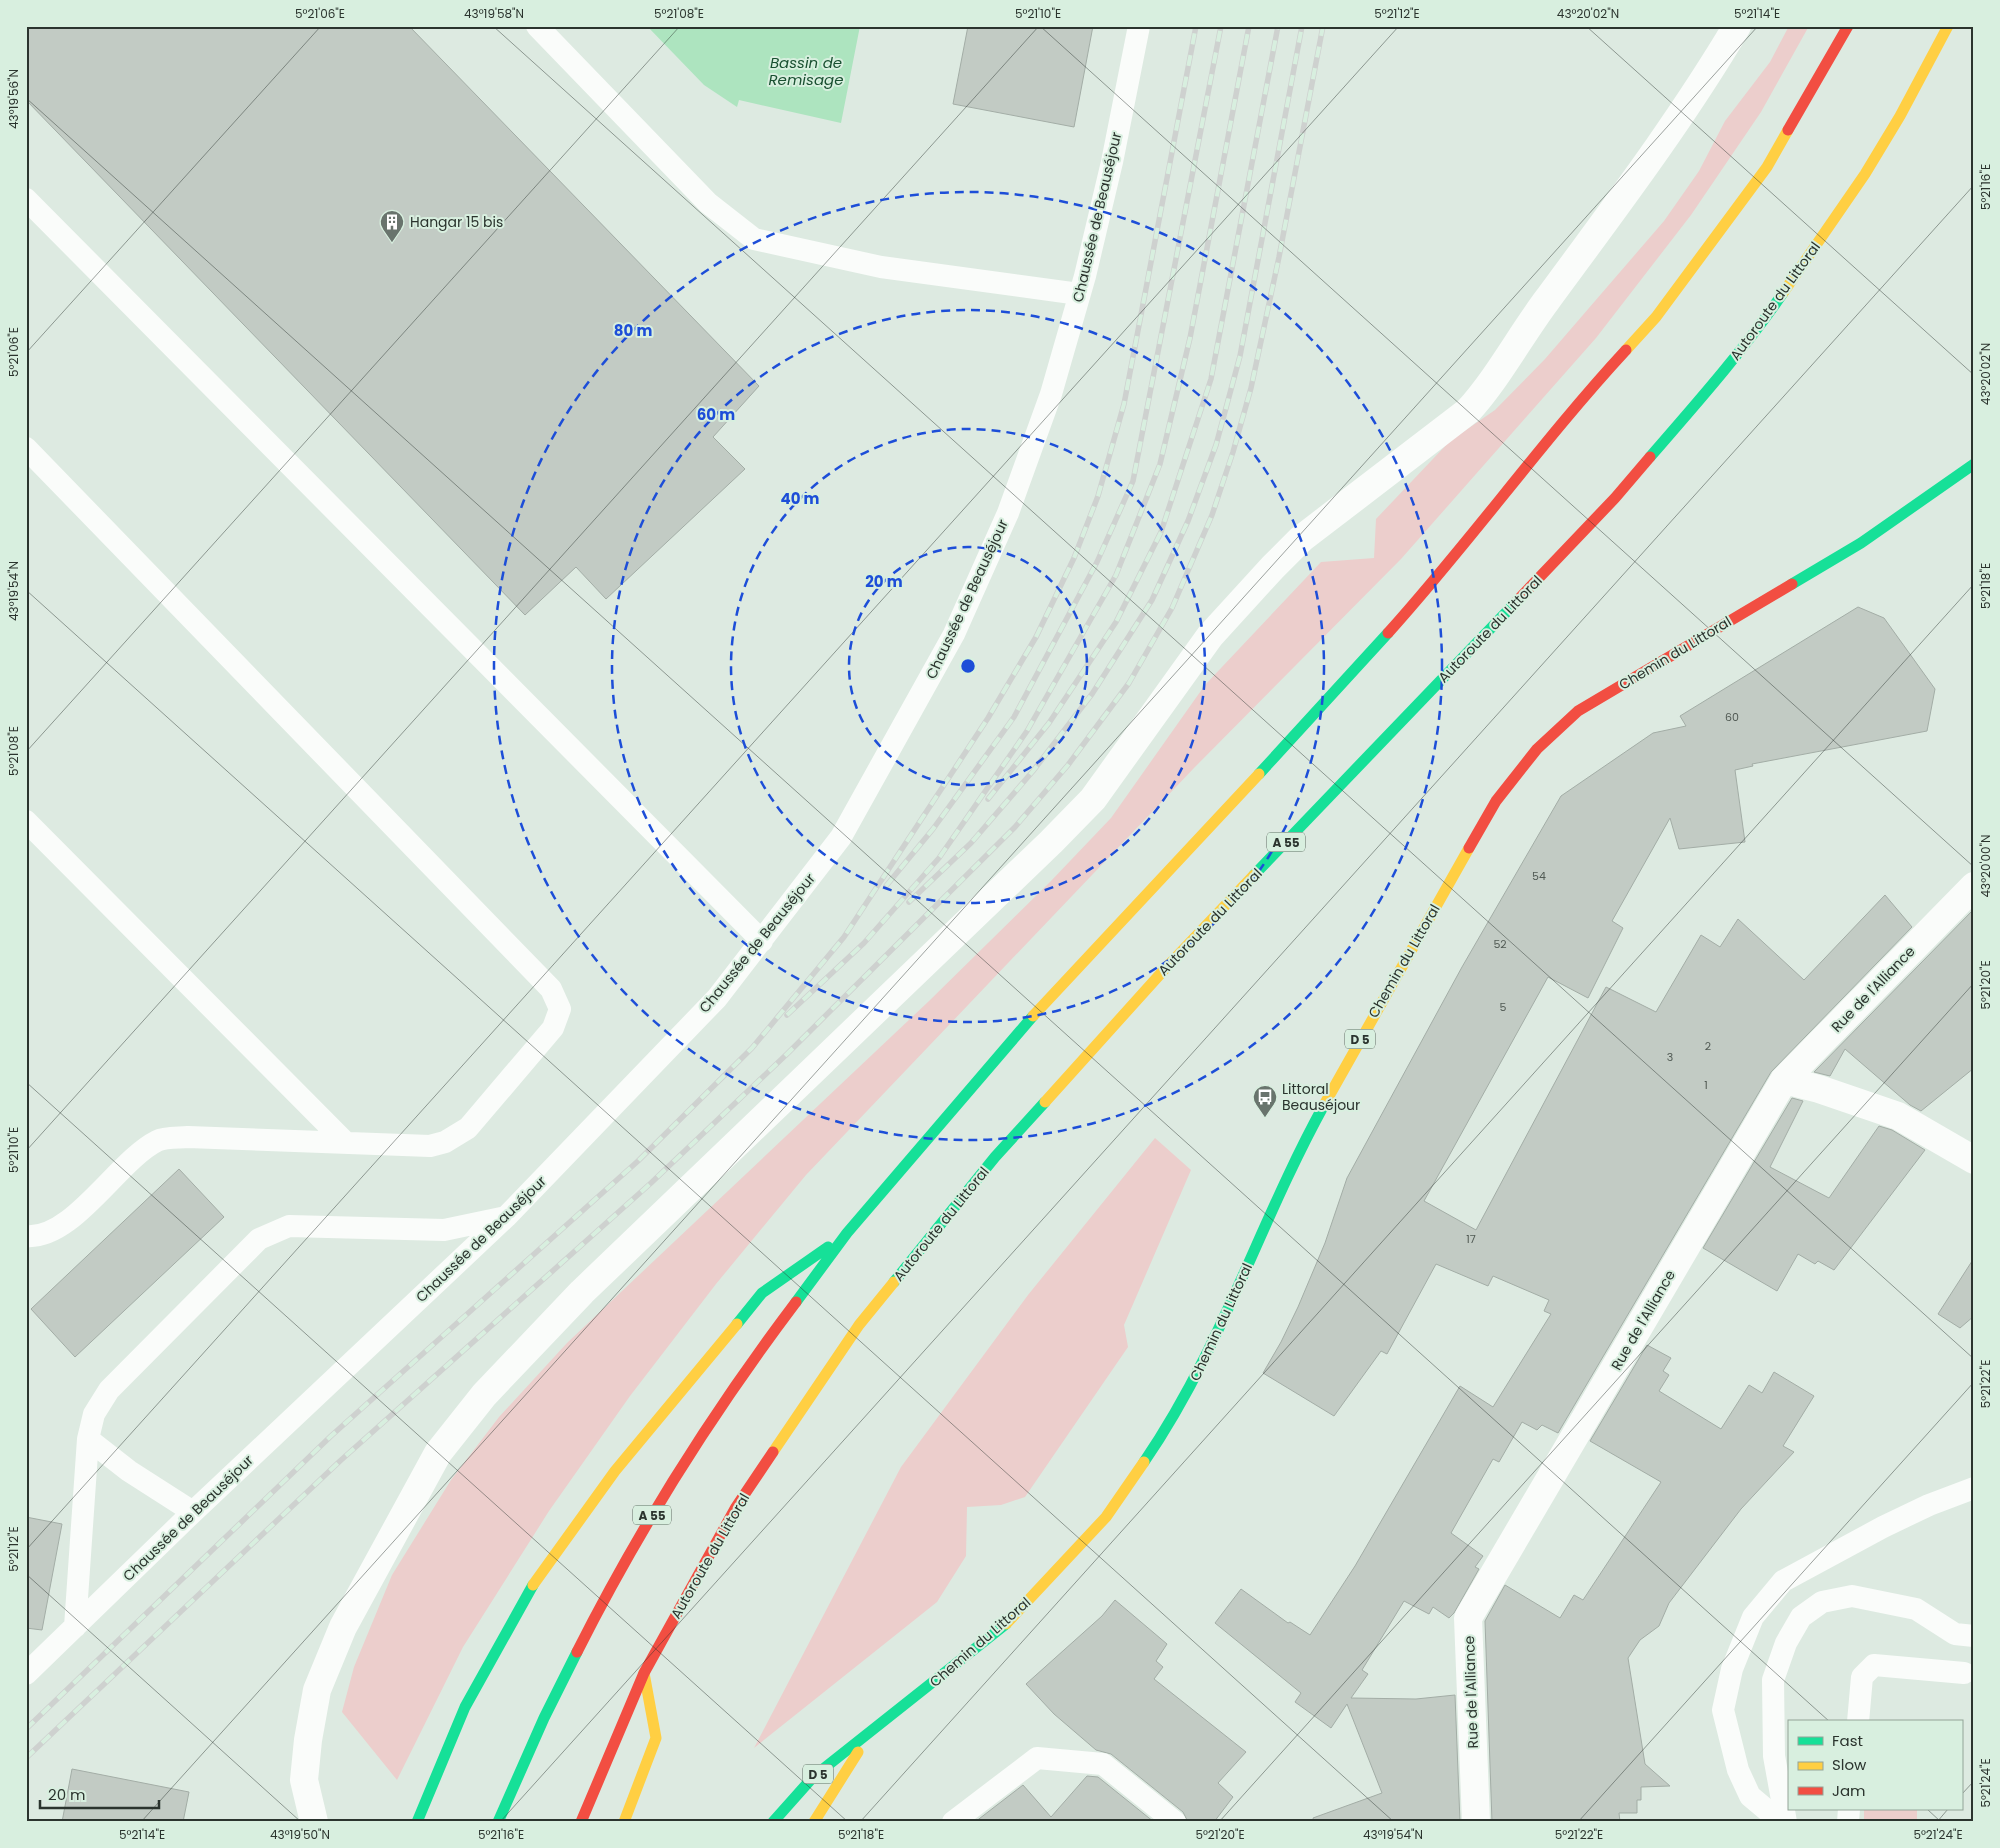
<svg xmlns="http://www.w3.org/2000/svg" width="2000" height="1848" viewBox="0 0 2000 1848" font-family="Poppins,sans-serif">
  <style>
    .green { fill: #eccecc }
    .water { fill: #ade4bf }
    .building { fill: #c2cbc4; stroke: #a3ada6 }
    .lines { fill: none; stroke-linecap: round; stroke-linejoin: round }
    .lane { stroke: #fafcfa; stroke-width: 22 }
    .street { stroke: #fafcfa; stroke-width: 28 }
    .fast { stroke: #16e098; stroke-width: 11 }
    .slow { stroke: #ffcf43; stroke-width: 11 }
    .jam { stroke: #f24e42; stroke-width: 11 }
    .rail-casing { stroke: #ced1cf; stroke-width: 5.5 }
    .rail { stroke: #d8efdf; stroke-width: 4; stroke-dasharray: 11; stroke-linecap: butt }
    .ticks { fill: none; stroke: #2b342e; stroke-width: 1; stroke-opacity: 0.45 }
    .ring { fill: none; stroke: #1d4ed8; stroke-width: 2.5; stroke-dasharray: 9 6 }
    .labels { text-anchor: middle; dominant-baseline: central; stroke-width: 4; stroke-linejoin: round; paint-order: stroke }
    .number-label { font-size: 11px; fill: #515a54 }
    .shield { fill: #d8efdf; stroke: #5f6c63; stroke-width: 1 }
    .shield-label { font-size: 12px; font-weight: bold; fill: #2b342e }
    .street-label { font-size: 14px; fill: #2b342e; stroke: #d8efdf }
    .poi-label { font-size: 14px; fill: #2b342e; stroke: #d8efdf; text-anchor: start }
    .water-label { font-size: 15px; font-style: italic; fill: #195031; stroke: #d8efdf }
    .centre { fill: #1d4ed8; stroke: #d8efdf; stroke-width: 2.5 }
    .ring-label { font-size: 15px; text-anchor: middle; font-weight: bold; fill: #1d4ed8; stroke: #d8efdf; stroke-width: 4; stroke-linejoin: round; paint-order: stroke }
    .neatline { fill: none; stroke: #2b342e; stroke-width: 2 }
    .ticks-label { font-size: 12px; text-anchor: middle; fill: #2b342e }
  </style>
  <rect width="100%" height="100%" fill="#ddeae1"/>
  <path class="green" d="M1789,26H1809L1761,112L1691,215L1596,338L1401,559L1194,768L806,1175L716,1284L630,1396L549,1511L463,1647L397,1780L342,1712L354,1667L392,1575L451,1480L499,1417L567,1343L929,1001L1050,882L1111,818L1205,685L1321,562L1374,558L1376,519L1450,441L1495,410L1545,359L1664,221L1699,171L1725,121L1770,62Z
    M1155,1138L1191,1170L1124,1325L1128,1347L1025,1497L1001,1505L967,1507L966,1556L937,1602L754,1748L901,1467L1028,1295Z
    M1864,1809H1917V1822H1864Z"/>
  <path class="water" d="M647,26H860L841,123L739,100L737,107L704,85Z"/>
  <path class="building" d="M26,26H409L759,386L713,437L745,469L606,599L576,567L525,615L26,100Z
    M968,26H1093L1074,127L953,104Z
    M1858,607L1884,618L1935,689L1927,731L1752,764L1753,766L1735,770L1745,842L1679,849L1670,818L1612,921L1623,928L1588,998L1548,977L1424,1201L1476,1230L1606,987L1656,1012L1701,935L1720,947L1738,919L1804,980L1885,895L1912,927L1771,1072L1558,1433L1542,1425L1537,1430L1522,1422L1499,1462L1493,1459L1451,1533L1483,1556L1475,1567L1479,1569L1454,1613L1449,1618L1433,1607L1429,1614L1404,1601L1362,1670L1368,1674L1351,1698L1416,1699L1455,1695L1460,1822H1314L1313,1818L1382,1793L1347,1704L1331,1728L1295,1702L1301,1693L1215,1623L1241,1589L1288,1623L1290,1622L1310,1635L1355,1566L1460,1386L1493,1407L1551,1314L1544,1311L1549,1300L1493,1276L1488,1286L1436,1264L1387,1354L1381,1351L1334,1416L1263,1373L1281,1342L1298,1307L1325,1243L1347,1178L1462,967L1561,796L1653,733L1686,726L1680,716Z
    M1974,909V1068L1921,1111L1910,1105L1845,1049L1830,1076L1814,1072Z
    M1792,1098L1803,1101L1770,1167L1829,1198L1879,1126L1892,1130L1925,1150L1834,1270L1818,1261L1815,1264L1798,1254L1777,1291L1703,1248Z
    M179,1169L224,1217L75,1357L31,1309Z
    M1974,1258V1316L1960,1328L1938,1314Z
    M1647,1345L1671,1358L1663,1371L1669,1375L1659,1391L1721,1429L1749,1385L1762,1393L1774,1372L1814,1396L1783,1446L1794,1452L1741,1509L1669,1603L1659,1626L1640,1640L1628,1658L1645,1764L1670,1786L1641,1787V1800H1637V1813H1619L1620,1822H1492L1485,1621L1505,1585L1560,1618L1574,1595L1583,1600L1661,1482L1590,1441Z
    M26,1517L62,1524L42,1630L26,1628Z
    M1115,1600L1167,1644L1156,1661L1163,1667L1154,1679L1246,1752L1218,1783L1233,1797L1214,1822H1188L1183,1812L1111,1754L1096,1750L1054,1714L1026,1684L1102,1616Z
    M72,1769L189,1792L183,1822H62Z
    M1087,1776L1098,1777L1154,1822H975L1023,1785L1051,1817Z"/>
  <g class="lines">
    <path class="lane" d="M537,26L708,203L754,239L881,267L1079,294
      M26,199L762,941
      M26,448L551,989L560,1009L553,1028L468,1128L445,1142L430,1146L188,1137C179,1138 165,1137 157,1141C117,1161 73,1240 26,1236
      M26,821L345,1142
      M88,1439L129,1471L193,1512
      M75,1627L88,1439L94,1414L109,1390L259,1239L289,1226L444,1230L506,1217
      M26,1674L193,1512L506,1217L717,998L841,837L954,634L1008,513L1051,394L1085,276L1112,162L1139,26
      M1858,1722L1862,1677L1874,1665L1964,1673
      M953,1822L1037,1758L1103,1764L1175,1822
      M1781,1822L1750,1796L1738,1770L1723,1710L1732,1669L1753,1617L1783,1581L1883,1527L1929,1505L1974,1488
      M1786,1822L1774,1756L1773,1680L1786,1643L1801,1617L1822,1602L1852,1596L1916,1609L1955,1634L1974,1636
      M1848,1822L1849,1809"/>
    <path class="street" d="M1784,1080L1819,1089L1898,1116L1974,1160
      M314,1822L304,1780L308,1740L317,1690L343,1627L438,1453L484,1395L582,1292L1051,842L1093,799L1210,636L1273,567L1301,539L1468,411C1498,378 1520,336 1547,300C1613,210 1680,122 1737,26
      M1476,1822L1468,1618L1784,1080L1974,886"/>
    <path class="fast" d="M1650,457C1696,404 1743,351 1783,293
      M1792,584L1861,543L1974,464
      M1259,774L1388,633
      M1254,875L1516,602
      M894,1282L995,1157L1045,1102
      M796,1302L847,1233L1033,1016
      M737,1324L762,1293L828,1247
      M1144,1462C1221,1350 1259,1223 1324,1105
      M417,1822L465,1707L533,1585
      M498,1822L544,1718L577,1652
      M773,1822L813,1777L1006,1624"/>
    <path class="slow" d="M1783,293L1865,174L1900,116L1948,26
      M1626,350L1656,317L1767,167L1788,130
      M1033,1016L1259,774
      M1045,1102L1163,971L1254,875
      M1324,1105L1469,848
      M773,1452L859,1325L894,1282
      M533,1585L615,1471L737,1324
      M1006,1624L1106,1517L1144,1462
      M624,1822L656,1738L644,1673
      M814,1822L858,1752"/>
    <path class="jam" d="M1788,130L1848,26
      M1516,602L1615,498L1650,457
      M1388,633C1471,541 1542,441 1626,350
      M1469,848L1496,801L1537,749L1578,711L1792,584
      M577,1652C639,1529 713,1412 796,1302
      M581,1822L644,1673L736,1507L773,1452"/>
    <g class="rail-casing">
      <path id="rail" d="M988,799L1049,723L1116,622L1161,532L1211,379L1278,26
        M886,886L933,829L1014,717L1097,562L1133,481L1221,26
        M909,902L971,843L1033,771L1092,694L1152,600L1188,521L1216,445L1240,356L1302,26
        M787,1015L864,943L939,858L1027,731L1116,575L1160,464L1190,338L1249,26
        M26,1729L331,1436L638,1161L752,1048L844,937L988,718L1036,637L1074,558L1098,496L1124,404L1196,26
        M26,1758L340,1461L651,1183L788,1053L1015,827L1068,765L1129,683L1172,608L1212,515L1233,452L1251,388L1279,257L1323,26"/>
    </g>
    <use href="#rail" class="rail"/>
  </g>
  <path class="ticks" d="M493,26L1974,1359M1040,26L1974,867M1586,26L1974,375M26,98L1830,1722M26,353L321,26M26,590L1394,1822M26,752L680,26M26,1082L848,1822M26,1151L1039,26M26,1550L1399,26M26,1574L301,1822M1961,1795L1974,1781M1927,1809L1941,1822M141,1822L1758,26M500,1822L1974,185M860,1822L1974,584M1219,1822L1974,983M1578,1822L1974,1382M1937,1822L1948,1809"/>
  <g class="ring">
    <circle cx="968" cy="666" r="119"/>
    <circle cx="968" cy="666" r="237"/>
    <circle cx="968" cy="666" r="356"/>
    <circle cx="968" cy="666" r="474"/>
  </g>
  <defs>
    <g id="building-pin" transform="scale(1.25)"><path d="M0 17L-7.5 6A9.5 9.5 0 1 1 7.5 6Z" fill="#69746d" stroke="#d8efdf"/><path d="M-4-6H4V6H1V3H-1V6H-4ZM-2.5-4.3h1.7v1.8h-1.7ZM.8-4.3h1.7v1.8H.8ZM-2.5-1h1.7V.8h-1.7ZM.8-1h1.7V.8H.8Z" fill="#fff"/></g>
    <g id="bus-pin" transform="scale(1.25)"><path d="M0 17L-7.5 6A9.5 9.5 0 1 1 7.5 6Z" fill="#69746d" stroke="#d8efdf"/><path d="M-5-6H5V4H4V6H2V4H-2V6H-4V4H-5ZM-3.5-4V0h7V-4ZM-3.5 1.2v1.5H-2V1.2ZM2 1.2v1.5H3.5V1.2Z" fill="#fff"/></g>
  </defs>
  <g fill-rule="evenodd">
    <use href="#building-pin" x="392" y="222"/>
    <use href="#bus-pin" x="1265" y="1097"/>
  </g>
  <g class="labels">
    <g class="number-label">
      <text x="1732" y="717">60</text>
      <text x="1539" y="876">54</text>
      <text x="1500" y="944">52</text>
      <text x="1503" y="1007">5</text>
      <text x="1708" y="1046">2</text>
      <text x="1670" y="1057">3</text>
      <text x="1706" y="1085">1</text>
      <text x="1471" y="1239">17</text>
    </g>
    <g class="shield">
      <rect x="1267" y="832.5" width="38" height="19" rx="4"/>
      <rect x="1345" y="1029.5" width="30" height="19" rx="4"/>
      <rect x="633" y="1505.5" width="38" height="19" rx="4"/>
      <rect x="803" y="1764.5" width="30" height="19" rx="4"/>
    </g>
    <g class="shield-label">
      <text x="1286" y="842">A 55</text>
      <text x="1360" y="1039">D 5</text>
      <text x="652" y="1515">A 55</text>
      <text x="818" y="1774">D 5</text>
    </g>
    <g class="street-label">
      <text transform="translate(1097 217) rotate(-77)">Chaussée de Beauséjour</text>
      <text transform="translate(1775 301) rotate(-54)">Autoroute du Littoral</text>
      <text transform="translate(967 599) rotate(-65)">Chaussée de Beauséjour</text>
      <text transform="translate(1490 629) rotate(-46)">Autoroute du Littoral</text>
      <text transform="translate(1675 653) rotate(-31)">Chemin du Littoral</text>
      <text transform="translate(1210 922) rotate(-46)">Autoroute du Littoral</text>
      <text transform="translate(757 943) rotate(-51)">Chaussée de Beauséjour</text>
      <text transform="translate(1404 961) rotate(-60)">Chemin du Littoral</text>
      <text transform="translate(1873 989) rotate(-46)">Rue de l'Alliance</text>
      <text transform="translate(941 1224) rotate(-51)">Autoroute du Littoral</text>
      <text transform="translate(481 1239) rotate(-44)">Chaussée de Beauséjour</text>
      <text transform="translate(1643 1320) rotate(-60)">Rue de l'Alliance</text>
      <text transform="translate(1221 1322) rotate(-65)">Chemin du Littoral</text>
      <text transform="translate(188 1518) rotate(-44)">Chaussée de Beauséjour</text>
      <text transform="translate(710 1556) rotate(-60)">Autoroute du Littoral</text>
      <text transform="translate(980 1642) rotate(-41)">Chemin du Littoral</text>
      <text transform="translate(1471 1692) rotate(-92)">Rue de l'Alliance</text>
    </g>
    <g class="poi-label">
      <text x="410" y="222">Hangar 15 bis</text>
      <text x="1282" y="1089">Littoral<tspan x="1282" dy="16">Beauséjour</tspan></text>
    </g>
    <g class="water-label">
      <text x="806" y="62">Bassin de<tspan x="806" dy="17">Remisage</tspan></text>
    </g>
  </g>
  <circle cx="968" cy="666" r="8" class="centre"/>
  <g class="ring-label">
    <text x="633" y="336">80 m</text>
    <text x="716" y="420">60 m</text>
    <text x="800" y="504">40 m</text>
    <text x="884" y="587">20 m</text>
  </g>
  <rect width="2000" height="1848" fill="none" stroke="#d8efdf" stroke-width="55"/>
  <rect x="1788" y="1720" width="175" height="90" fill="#d8efdf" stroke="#93a498"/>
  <rect x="1798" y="1737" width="25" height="8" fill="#16e098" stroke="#93a498"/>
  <text x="1832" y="1746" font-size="15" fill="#2b342e">Fast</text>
  <rect x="1798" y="1762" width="25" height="8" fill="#ffcf43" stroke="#93a498"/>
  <text x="1832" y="1770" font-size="15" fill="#2b342e">Slow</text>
  <rect x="1798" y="1787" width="25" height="8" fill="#f24e42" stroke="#93a498"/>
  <text x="1832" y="1796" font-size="15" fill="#2b342e">Jam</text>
  <path d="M40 1800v8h119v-8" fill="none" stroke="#2b342e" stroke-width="2.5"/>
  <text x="48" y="1800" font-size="15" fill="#2b342e" stroke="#d8efdf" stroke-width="4" paint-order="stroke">20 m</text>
  <rect x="28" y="28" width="1944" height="1792" class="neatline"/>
  <g class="ticks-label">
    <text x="320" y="18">5°21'06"E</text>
    <text x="494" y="18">43°19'58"N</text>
    <text x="679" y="18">5°21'08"E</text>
    <text x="1038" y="18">5°21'10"E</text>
    <text x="1397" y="18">5°21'12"E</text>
    <text x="1588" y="18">43°20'02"N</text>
    <text x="1757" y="18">5°21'14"E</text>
    <text transform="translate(14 99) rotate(-90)" y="4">43°19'56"N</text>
    <text transform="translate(1986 187) rotate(-90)" y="4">5°21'16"E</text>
    <text transform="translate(14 352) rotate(-90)" y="4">5°21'06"E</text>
    <text transform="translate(1986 374) rotate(-90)" y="4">43°20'02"N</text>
    <text transform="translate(1986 586) rotate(-90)" y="4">5°21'18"E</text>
    <text transform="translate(14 591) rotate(-90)" y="4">43°19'54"N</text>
    <text transform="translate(14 751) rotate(-90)" y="4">5°21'08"E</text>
    <text transform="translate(1986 866) rotate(-90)" y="4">43°20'00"N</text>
    <text transform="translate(1986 985) rotate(-90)" y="4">5°21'20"E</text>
    <text transform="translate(14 1150) rotate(-90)" y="4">5°21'10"E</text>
    <text transform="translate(1986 1384) rotate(-90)" y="4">5°21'22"E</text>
    <text transform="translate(14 1549) rotate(-90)" y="4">5°21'12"E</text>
    <text transform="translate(1986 1783) rotate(-90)" y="4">5°21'24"E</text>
    <text x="142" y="1839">5°21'14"E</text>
    <text x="300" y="1839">43°19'50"N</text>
    <text x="501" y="1839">5°21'16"E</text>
    <text x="861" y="1839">5°21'18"E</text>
    <text x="1220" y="1839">5°21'20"E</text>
    <text x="1393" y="1839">43°19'54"N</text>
    <text x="1579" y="1839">5°21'22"E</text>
    <text x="1938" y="1839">5°21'24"E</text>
  </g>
</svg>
